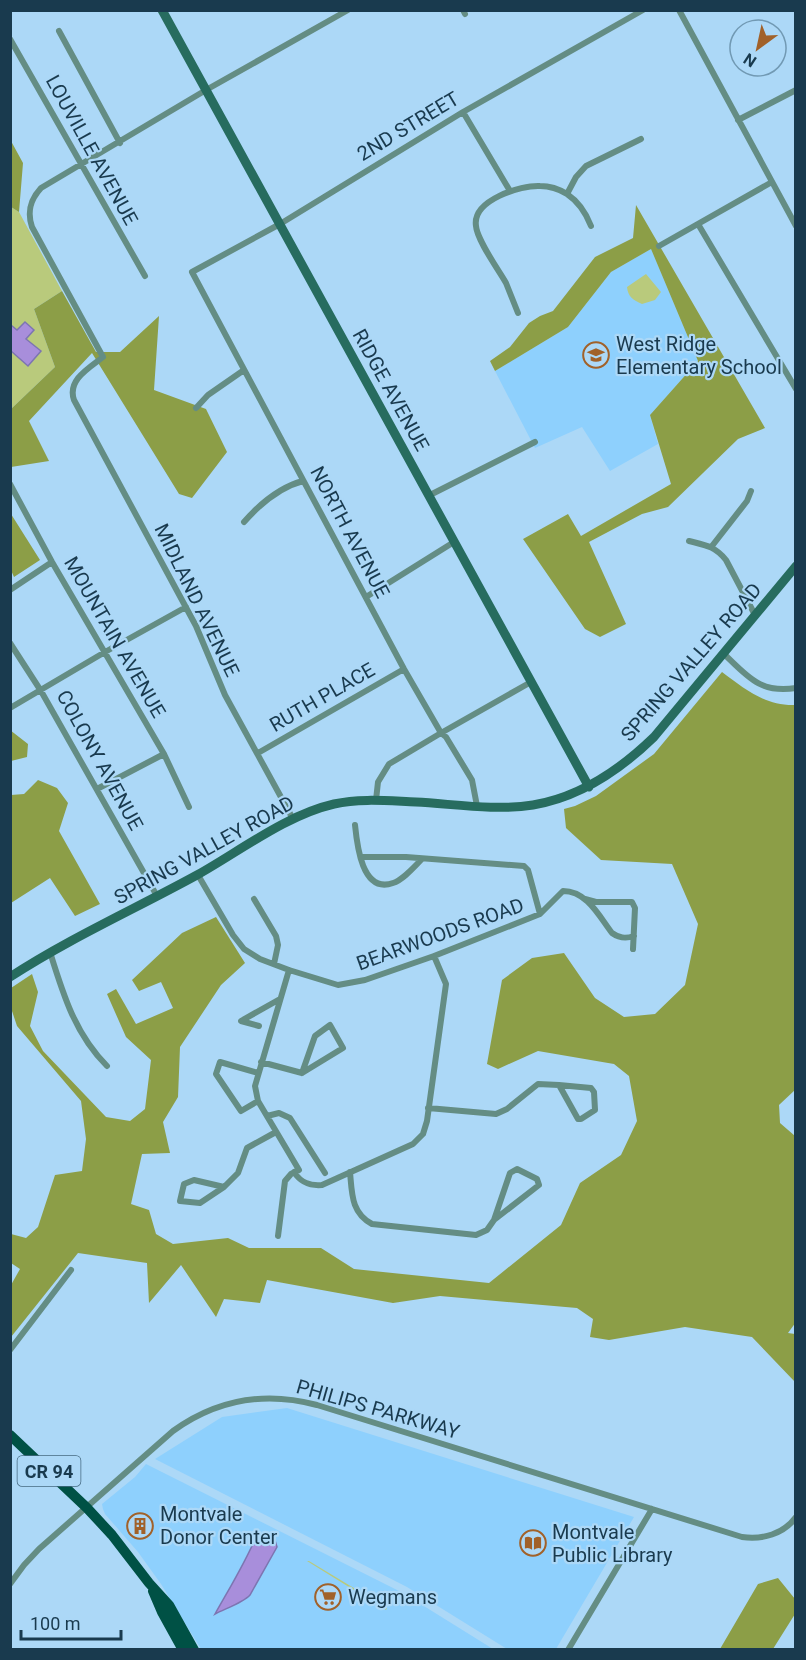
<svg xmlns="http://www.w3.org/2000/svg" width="806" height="1660" viewBox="0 0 806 1660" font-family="Roboto,sans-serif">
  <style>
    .built { fill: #8ed0fd }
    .green { fill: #b9ca7c }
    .forest { fill: #8c9e47 }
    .water { fill: #a88edb; stroke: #7d75b1; stroke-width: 1.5 }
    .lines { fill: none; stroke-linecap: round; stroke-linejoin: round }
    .street { stroke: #648d84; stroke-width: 6 }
    .secondary { stroke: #276c5f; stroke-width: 9 }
    .primary { stroke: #005145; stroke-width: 10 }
    .labels { text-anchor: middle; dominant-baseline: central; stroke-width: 4.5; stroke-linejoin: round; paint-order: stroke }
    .shield { fill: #acd8f7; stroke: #456981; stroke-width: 1.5 }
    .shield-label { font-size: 18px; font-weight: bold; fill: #193a4e }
    .street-label { font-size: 20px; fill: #193a4e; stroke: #acd8f7 }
    .poi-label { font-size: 20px; fill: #193a4e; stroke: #acd8f7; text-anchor: start }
  </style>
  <rect width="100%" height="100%" fill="#acd8f7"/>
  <path class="built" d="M651,249L698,361L650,415L658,444L610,471L582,427L535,448L495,371L568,327L611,272Z
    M287,1408L634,1517L556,1649H507L407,1587L155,1459L222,1417Z
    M146,1464L403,1593L493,1649H201L161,1584L138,1552L105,1514L103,1509L102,1504L135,1477Z"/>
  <path class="green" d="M11,207L19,212L62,291L34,309L55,367L11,409Z
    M646,274L661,292L655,300L642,304C633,300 628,297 627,287Z
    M307,1561H309L387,1608L386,1610Z"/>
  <path class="forest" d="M11,141L23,163L19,212L11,207Z
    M636,205L765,428L738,439L668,507L642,514L589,542L626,624L600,637L585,629L523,539L568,514L581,536L671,484L650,415L698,361L651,249L611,272L568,327L495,371L490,361L510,347L529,323L540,316L553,311L595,257L633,238Z
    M62,291L96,352H120L159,316L154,390L206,409L227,452L192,498L179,494L92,353L29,421L49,461L11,467V409L55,367L34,309Z
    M11,514L40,560L14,577L10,568Z
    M722,672C745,689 765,706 795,705L796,1089L779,1105L780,1123L795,1136L796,1322L788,1333L795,1334V1382L752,1337L685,1327L609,1340L590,1337L593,1319L577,1308L440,1296L393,1303L267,1280L260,1303L224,1299L216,1317L181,1265L149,1303L147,1263L78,1253L11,1337V1285L20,1269L11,1263V1234L26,1238L38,1227L55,1175L82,1171L86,1139L81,1101L17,1026L11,1008V988L32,974L38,992L30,1026L43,1051L106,1117L130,1121L145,1109L151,1060L126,1037L107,994L116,989L136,1024L173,1008L161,982L139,991L132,980L182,933L216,917L245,963L221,985L180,1047L178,1097L163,1122L170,1153L142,1154L131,1204L149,1210L156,1234L173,1244L228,1238L249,1248H321L354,1269L489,1283L561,1225L580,1183L621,1155L637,1121L629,1076L614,1064L538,1051L498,1069L487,1064L502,980L532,958L564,953L595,998L624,1017L655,1014L685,985L698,924L672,864L601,860L566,828L564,809L575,806L596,796L654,754Z
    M10,730L28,744L27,757L11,761Z
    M38,780L57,788L68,803L59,831L100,904L75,916L50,878L11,903V795L24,794Z
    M778,1578L795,1599V1614L773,1649H720L758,1584Z"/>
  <path class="water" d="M25,322L34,330L26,339L41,351L28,366L11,351V325L17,330Z
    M264,1533L274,1537L277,1547L250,1595C243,1603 224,1609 215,1614C229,1589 245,1563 256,1537Z"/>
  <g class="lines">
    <path class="street" d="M463,10L465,14
      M679,10L796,226
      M59,31L120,143
      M10,39L145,276
      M463,112L510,191
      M738,120L796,90
      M567,194L576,177L586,166L641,139
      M698,224L796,389
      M659,246L772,182
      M518,313C514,303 510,293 506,283C498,269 477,240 476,226C472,200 521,185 540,186C549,186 559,189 567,194C579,202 586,213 591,226
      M196,408L208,395L244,370
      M10,484L52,562L164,754L189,807
      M428,496L535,442
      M244,522C259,505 280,487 303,481
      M689,541C705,545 715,546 726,560L755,615
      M712,546L747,501L751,491
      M10,590L52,562
      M366,597L454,542
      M10,643L41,691L157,896
      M723,653C747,676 760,694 796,688
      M10,708L105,652L186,607
      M258,753L404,669
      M97,789L164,754
      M376,800L378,782L389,764L441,733L531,682
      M477,806L472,780L446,737L441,733L404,669L192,272L280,224L463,112L643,10
      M293,819L225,695L196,626L74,400C67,380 89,368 103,357L32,227C27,212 30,200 41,188L206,90L348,10
      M355,825C357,845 362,894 393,883C403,880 414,867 422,859
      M361,857H406L524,866L528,870L540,914
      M198,875L233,935L244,949L260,959L289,970L338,985L365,980L434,956L540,914L563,891C587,891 599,916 612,933C619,938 625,939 634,936
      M254,899L276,936L278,945L274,964
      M585,899L596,902H632L635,908L633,949
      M50,952C63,994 75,1034 107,1066
      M330,1025L343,1048L302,1073L315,1036Z
      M259,1026L241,1021L280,999
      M261,1062L302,1073
      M559,1085L591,1088L594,1092L595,1110L581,1119H578Z
      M258,1101L241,1111L216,1074L220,1062L258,1073
      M428,1108L496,1114L507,1109L538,1084L559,1085
      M267,1116L279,1113L290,1118L325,1173
      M517,1169L537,1179L539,1185L494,1220L510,1173Z
      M294,1172C301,1183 310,1186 322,1185L413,1144L423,1134L427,1121L446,984L434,956
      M350,1172C352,1193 351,1213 372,1224L476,1235L487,1230L494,1220
      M194,1180L224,1187L200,1203L180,1201L184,1184Z
      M224,1187L238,1173L247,1148L276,1132
      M278,1236L285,1181L291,1174L299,1170L258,1101L255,1086L289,970
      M10,1350L71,1270
      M10,1584L24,1565L39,1549L173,1431C216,1400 265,1391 317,1405L742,1537C762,1540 784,1534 796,1517
      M568,1650L652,1509"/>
    <path class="secondary" d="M162,10L589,787
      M10,977C70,938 135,909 197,875C240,851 286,815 334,804C361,798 389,801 416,802C454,804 495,811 533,805C581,797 620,770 654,737L796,566"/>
    <path class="primary" d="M10,1435L87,1508L112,1535L149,1583L169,1605L194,1650
      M153,1591L162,1612L183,1650"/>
  </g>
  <defs>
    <g id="school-ring" transform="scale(1.35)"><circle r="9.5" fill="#acd8f7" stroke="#a16129" stroke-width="1.5"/><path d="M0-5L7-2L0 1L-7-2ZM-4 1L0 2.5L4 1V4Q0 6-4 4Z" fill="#a16129"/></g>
    <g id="building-ring" transform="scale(1.35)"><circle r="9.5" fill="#acd8f7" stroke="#a16129" stroke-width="1.5"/><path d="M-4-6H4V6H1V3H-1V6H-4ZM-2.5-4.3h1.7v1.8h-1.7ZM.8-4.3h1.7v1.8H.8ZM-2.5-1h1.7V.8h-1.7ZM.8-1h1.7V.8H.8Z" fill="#a16129"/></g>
    <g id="library-ring" transform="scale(1.35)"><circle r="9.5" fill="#acd8f7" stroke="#a16129" stroke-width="1.5"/><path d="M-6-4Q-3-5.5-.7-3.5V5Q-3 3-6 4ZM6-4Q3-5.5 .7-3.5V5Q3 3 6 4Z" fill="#a16129"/></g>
    <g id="supermarket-ring" transform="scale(1.35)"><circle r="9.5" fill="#acd8f7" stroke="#a16129" stroke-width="1.5"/><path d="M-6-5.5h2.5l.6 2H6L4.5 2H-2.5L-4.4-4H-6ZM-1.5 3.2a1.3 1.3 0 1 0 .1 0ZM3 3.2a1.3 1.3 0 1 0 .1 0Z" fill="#a16129"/></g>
  </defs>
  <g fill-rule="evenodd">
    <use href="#school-ring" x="596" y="355"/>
    <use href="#building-ring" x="140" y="1526"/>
    <use href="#library-ring" x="533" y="1543"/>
    <use href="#supermarket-ring" x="328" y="1597"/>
  </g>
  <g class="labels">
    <rect class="shield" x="17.5" y="1456" width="63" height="30" rx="4.5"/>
    <g class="shield-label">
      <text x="49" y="1471">CR 94</text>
    </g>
    <g class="street-label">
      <text transform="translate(408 126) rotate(-31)">2ND STREET</text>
      <text transform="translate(92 150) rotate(61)">LOUVILLE AVENUE</text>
      <text transform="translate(391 390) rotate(61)">RIDGE AVENUE</text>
      <text transform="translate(350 532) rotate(62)">NORTH AVENUE</text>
      <text transform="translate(197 600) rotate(64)">MIDLAND AVENUE</text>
      <text transform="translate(115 637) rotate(60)">MOUNTAIN AVENUE</text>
      <text transform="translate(691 662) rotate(-49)">SPRING VALLEY ROAD</text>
      <text transform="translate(322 697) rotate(-30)">RUTH PLACE</text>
      <text transform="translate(100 760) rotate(61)">COLONY AVENUE</text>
      <text transform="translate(204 850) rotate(-29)">SPRING VALLEY ROAD</text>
      <text transform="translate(440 934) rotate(-20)">BEARWOODS ROAD</text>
      <text transform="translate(378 1409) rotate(16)">PHILIPS PARKWAY</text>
    </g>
    <g class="poi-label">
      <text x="616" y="344">West Ridge<tspan x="616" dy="23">Elementary School</tspan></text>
      <text x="160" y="1514">Montvale<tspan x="160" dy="23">Donor Center</tspan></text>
      <text x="552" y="1532">Montvale<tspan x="552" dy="23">Public Library</tspan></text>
      <text x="348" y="1597">Wegmans</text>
    </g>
  </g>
  <rect width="806" height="1660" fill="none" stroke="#193a4e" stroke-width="24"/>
  <g transform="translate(758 48) rotate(213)"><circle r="28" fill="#acd8f7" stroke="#7199b3" stroke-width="1.5"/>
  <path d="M0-4.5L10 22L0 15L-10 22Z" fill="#a16129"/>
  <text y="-9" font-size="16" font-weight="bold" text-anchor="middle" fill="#193a4e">N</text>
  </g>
  <path d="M21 1630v9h100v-9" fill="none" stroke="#193a4e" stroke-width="3"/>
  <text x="30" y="1630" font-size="18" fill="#193a4e" stroke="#acd8f7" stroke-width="4.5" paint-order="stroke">100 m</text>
</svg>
